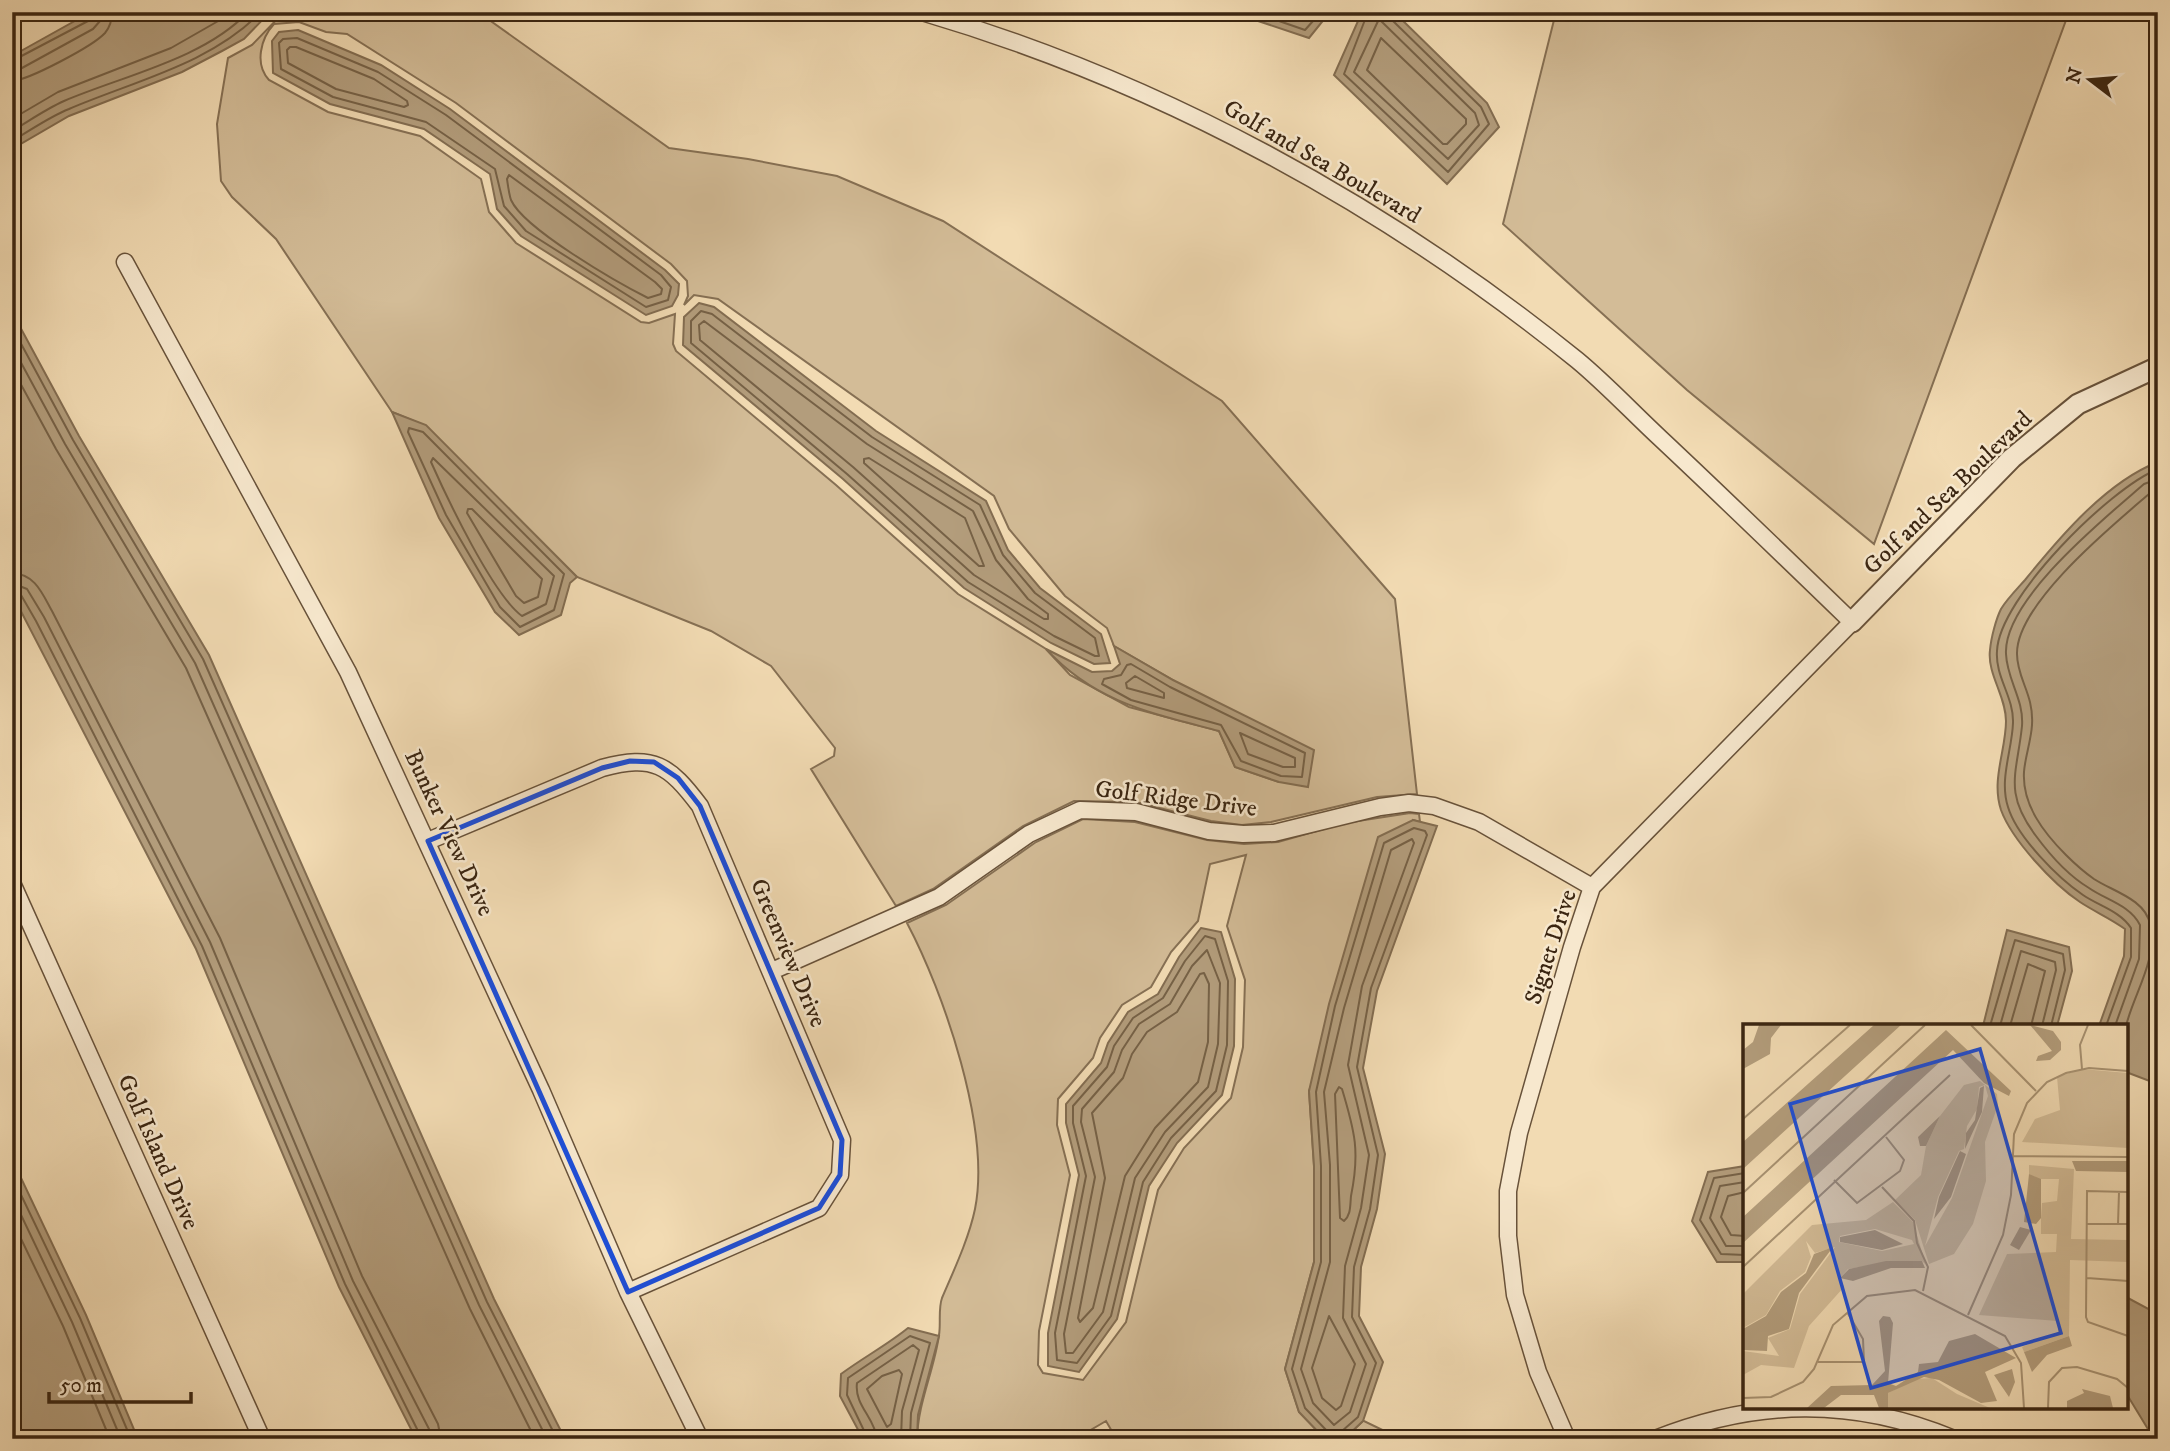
<svg xmlns="http://www.w3.org/2000/svg" width="2170" height="1451" viewBox="0 0 2170 1451" font-family="'IM FELL DW Pica',serif">
  <style>
    .green { fill: #d3bc97; stroke: #867054; stroke-width: 2; fill-rule: evenodd }
    .water { fill: #b39d7c; stroke: #836d51; stroke-width: 2 }
    .lines { fill: none; stroke-linecap: round; stroke-linejoin: round }
    .shore { stroke: #766146; stroke-width: 2 }
    .minor-casing { stroke: #68523a; stroke-width: 19 }
    .tertiary-casing { stroke: #68523a; stroke-width: 23 }
    .minor { stroke: #f7e8ce; stroke-width: 16 }
    .tertiary { stroke: #f7e8ce; stroke-width: 19 }
    .marked { fill: none; stroke: #1d4ed8; stroke-width: 5; stroke-linejoin: round }
    .labels { text-anchor: middle; dominant-baseline: central; stroke-width: 5; stroke-linejoin: round; paint-order: stroke }
    .street-label { font-size: 24px; fill: #3a2511; stroke: #f7e8ce }
    .inset-road { fill: none; stroke: #a89272; stroke-width: 2 }
    .view { fill: #1d4ed8; fill-opacity: 0.15; stroke: #1d4ed8; stroke-width: 3.5 }
    .inset-edge { fill: none; stroke: #3a2511; stroke-width: 3.5 }
  </style>
  <rect width="100%" height="100%" fill="#f2dbb3"/>
  <filter id="stains"><feTurbulence type="fractalNoise" baseFrequency=".00286" numOctaves="4"/><feColorMatrix values="0 0 0 0 .2 0 0 0 0 .09 0 0 0 0 .02 0 0 0 .5 -.17"/></filter>
  <radialGradient id="worn" r=".72"><stop offset=".6" stop-color="#630" stop-opacity="0"/><stop offset="1" stop-color="#630" stop-opacity=".3"/></radialGradient>
  <path class="green" d="M284,12H478L669,148L748,159L837,176L943,221L1222,401L1395,599L1417,794L1377,797L1271,822L1242,825L1211,821L1136,802L1074,801L1023,826L933,889L896,906L811,769L834,756L835,748L771,666L711,631L577,577L426,426L392,412L276,239L232,197L221,181L217,124L228,58L252,45ZM299,22L326,32L347,34L456,103L671,264L687,281L688,296L684,305L694,295L718,299L994,496L1009,529L1065,596L1107,628L1114,646L1173,680L1279,782L1235,767L1219,731L1129,707L1070,675L1046,649L958,594L836,485L676,351L673,344L675,314L649,323L641,322L516,243L489,212L481,179L420,136L328,112L269,80C254,64 261,38 274,24Z
    M1556,12H2069L1874,544L1687,390L1503,224Z
    M1410,813L1419,814L1420,822L1413,820L1309,1091L1314,1166V1262L1285,1369L1299,1412L1325,1439H1123L1113,1433L1106,1421L1089,1431L1091,1439H917C918,1402 934,1371 939,1335C941,1324 938,1309 942,1298C954,1270 969,1238 975,1209C991,1129 944,993 907,923L946,905L1036,842L1083,819L1135,822L1207,840L1244,844L1278,842L1345,823ZM1246,855L1227,926L1245,980L1243,1047L1231,1098L1184,1148L1158,1190L1126,1322L1083,1380L1043,1373L1038,1365L1039,1331L1070,1175L1057,1125L1058,1099L1093,1058L1100,1038L1122,1005L1151,987L1171,952L1198,921L1210,864Z
    M1363,1421H1364L1401,1439H1344Z"/>
  <path class="water" d="M91,12H270L244,39L222,51L182,72L69,116L12,149V56Z
    M1231,12H1330L1309,38Z
    M1362,12H1394L1487,103L1499,127L1447,184L1334,75Z
    M298,30L381,65L450,109L665,270L679,284L678,295L672,306L646,315L521,236L497,209L490,174L424,129L330,104L273,73L272,41L279,32Z
    M699,303L714,307L876,431L986,501L1008,550L1040,588L1101,634L1110,663L1094,664L1051,643L964,588L843,479L683,345L684,317Z
    M12,312L79,436L209,655L494,1299L565,1439H416L339,1287L196,949L12,594Z
    M392,412L426,425L577,577L570,583L561,615L519,635L495,612L439,518Z
    M2158,462V1096L2155,1083L2126,1072V1026H2099L2124,956L2125,929C2110,918 2095,912 2080,902C2053,884 2012,840 2001,810C1991,780 2006,750 2006,721C2006,696 1987,674 1990,650C1991,638 1996,619 2001,609C2007,599 2017,589 2025,580C2059,538 2106,482 2158,462Z
    M1114,646L1173,680L1314,750L1308,787L1279,782L1235,767L1219,731C1151,713 1096,703 1046,649L1092,672L1112,671L1120,664Z
    M1413,820L1437,826L1377,991L1363,1068L1385,1154L1377,1209L1361,1267L1359,1316L1383,1362L1363,1421L1344,1439H1325L1299,1412L1285,1369L1314,1262V1166L1309,1091L1329,1004L1378,837Z
    M1201,928L1221,932L1235,979L1234,1046L1222,1095L1177,1143L1149,1186L1117,1319L1079,1372L1048,1366V1333L1079,1175L1066,1123V1104L1101,1063L1108,1043L1128,1012L1158,994L1179,957Z
    M2007,930L2069,947L2072,971L2057,1026H1983Z
    M12,1159L86,1315L138,1439H12Z
    M1745,1166V1262H1717L1692,1221L1708,1172Z
    M2126,1297L2158,1314V1439H2154L2126,1393Z
    M908,1328L939,1336L918,1415L917,1439H863L840,1396L841,1374C864,1357 887,1345 908,1328Z"/>
  <g class="lines">
    <path class="shore" d="M1253,12L1305,30L1321,12
      M1368,12L1344,74L1448,172L1489,124L1481,107L1392,20L1390,12
      M1379,19L1475,113L1479,125L1448,159L1354,72Z
      M297,38L378,72L446,115L661,275L671,287L668,300L646,307L526,231L504,206L495,169L426,122L333,97L281,69L279,43L283,39Z
      M1381,38L1466,119V124L1447,144H1443L1367,70Z
      M290,47H296L374,79L407,101L408,105L404,107L336,89L288,63L287,50Z
      M12,61L88,21L92,12
      M12,70L22,68L93,29L100,21L101,12
      M12,81C29,80 93,46 105,33C110,27 112,20 112,12
      M12,119L58,92L171,48L234,12
      M12,131C29,121 46,109 64,101C122,76 204,59 248,12
      M12,141C31,130 49,117 69,109C134,81 211,64 261,12
      M509,175L655,282L662,289L661,294L648,298C618,283 524,229 511,200C509,194 508,186 507,179Z
      M701,311L712,314L872,437L980,505L1003,555L1035,593L1095,638L1099,656H1095L1054,636L968,582L847,474L691,343V321Z
      M704,321L867,444L973,511L996,560L1028,599L1048,614V619H1044L974,575L853,467L700,340L699,325Z
      M12,327L73,440L203,659L487,1302L557,1439
      M12,346L65,444L195,663L479,1305L547,1439
      M12,368L56,449L186,668L470,1309L535,1439
      M409,428L423,432L564,574L554,610L520,627L500,607L446,515L408,432Z
      M433,458L554,576L546,604L522,616C493,595 447,498 431,462Z
      M869,458L965,518L984,566H979L864,463V459Z
      M468,509H472L542,579L538,597L524,603L516,596L467,513Z
      M12,573C35,574 42,593 52,611L220,938L362,1276L438,1424L441,1439
      M12,583L27,589L44,617L210,942L353,1281L429,1429L430,1439
      M12,592L21,595L36,621L202,946L345,1284L422,1439
      M1131,664L1170,687L1305,753L1302,777L1281,776L1241,761L1221,725L1131,700L1102,684L1104,679L1121,675L1127,665Z
      M1135,676L1164,693V698L1127,688L1126,683Z
      M1240,733L1295,758V767H1283L1248,754Z
      M1412,839L1414,843L1362,986L1348,1065L1369,1155L1361,1208L1345,1266L1343,1318L1366,1364L1350,1412L1334,1425L1313,1403L1301,1369L1330,1262V1165L1324,1092L1344,1008L1391,850Z
      M1205,936L1215,939L1228,981L1227,1045L1216,1091L1171,1138L1143,1182L1111,1316L1077,1363L1057,1360L1055,1333L1086,1176L1073,1123V1106L1107,1067L1114,1046L1133,1018L1163,998L1185,961Z
      M1207,950L1220,983L1218,1044L1208,1087L1165,1132L1135,1178L1103,1312L1073,1353H1066L1064,1334L1095,1177L1081,1122L1082,1109L1114,1072L1122,1050L1139,1024L1170,1004L1192,966Z
      M1204,973L1209,984L1208,1042L1198,1082L1155,1128L1125,1176L1093,1308L1080,1322L1078,1318L1105,1178L1092,1113L1123,1078L1132,1054L1147,1032L1177,1012L1200,974Z
      M1990,1026L2015,940L2063,954L2065,970L2051,1026
      M2000,1026L2021,951L2055,962L2056,970L2042,1026
      M2010,1026L2028,964L2045,971L2031,1026
      M2106,1026L2131,957V928C2120,911 2099,906 2083,895C2058,878 2017,837 2008,807C1999,779 2012,751 2013,723C2014,697 1995,677 1997,651C1999,598 2110,488 2158,469
      M2115,1026L2139,959L2140,925C2130,905 2106,900 2089,888C2069,876 2050,855 2036,836C2003,792 2017,774 2022,726C2024,699 2007,680 2006,654C2003,600 2105,518 2144,484L2158,479
      M2126,1026C2134,993 2158,960 2150,924C2145,899 2112,891 2094,879C2084,872 2074,863 2066,855C2044,833 2022,805 2024,772C2025,757 2031,741 2032,725C2034,694 2017,679 2017,654C2016,604 2113,525 2149,494L2158,490
      M1339,1087L1342,1089C1355,1132 1360,1152 1351,1196C1350,1206 1351,1215 1344,1221L1340,1218L1335,1094Z
      M1745,1173L1714,1178L1700,1220L1721,1254L1745,1255
      M12,1176L80,1318L131,1439
      M1745,1182L1720,1186L1710,1218L1726,1246H1745
      M1745,1192L1728,1196L1721,1217L1731,1235L1745,1236
      M12,1196L72,1322L121,1439
      M12,1220L63,1326L110,1439
      M1329,1316L1355,1364L1341,1406L1336,1410L1322,1398L1312,1368Z
      M899,1370L902,1374L891,1424L887,1427L867,1389L882,1376Z
      M868,1439L847,1395L848,1378L910,1336L930,1343L911,1413L910,1439
      M877,1439C875,1418 854,1405 857,1383L913,1345L919,1350L902,1411L901,1439
      M1329,1439L1328,1432L1305,1408L1292,1369L1321,1262V1166L1316,1092L1335,1006L1384,843L1414,828L1425,831L1427,835L1371,988L1357,1067L1378,1155L1370,1209L1354,1267L1352,1317L1376,1363L1358,1417L1342,1431L1340,1439"/>
    <g class="minor-casing">
      <path id="minor" d="M922,12C1160,82 1384,204 1577,360C1606,384 1632,412 1660,438C1724,498 1788,560 1852,622L1592,887L1572,947L1519,1133L1508,1191V1236L1515,1295L1538,1372L1567,1439
        M125,262L348,672L541,1090L628,1292L700,1439
        M428,841L602,768C654,754 669,765 700,806L842,1140L840,1175L819,1208L628,1292
        M12,883L262,1439
        M772,971L939,897L1029,834L1080,810L1136,812L1209,831L1243,834L1274,833L1380,807L1409,803L1434,806L1479,822L1592,887
        M1655,1439C1756,1399 1853,1397 1954,1439"/>
    </g>
    <g class="tertiary-casing">
      <path id="tertiary" d="M1852,622L2012,458L2078,404L2158,367"/>
    </g>
    <use href="#minor" class="minor"/>
    <use href="#tertiary" class="tertiary"/>
  </g>
  <path class="marked" d="M630,761L654,762L678,778L700,806L842,1140L840,1175L819,1208L628,1292L428,841L602,768Z"/>
  <g class="labels">
    <g class="street-label">
      <text transform="translate(1322 162) rotate(30)">Golf and Sea Boulevard</text>
      <text transform="translate(1948 493) rotate(-44)">Golf and Sea Boulevard</text>
      <text transform="translate(1176 799) rotate(7)">Golf Ridge Drive</text>
      <text transform="translate(449 833) rotate(65)">Bunker View Drive</text>
      <text transform="translate(1551 947) rotate(-72)">Signet Drive</text>
      <text transform="translate(788 953) rotate(67)">Greenview Drive</text>
      <text transform="translate(158 1152) rotate(66)">Golf Island Drive</text>
    </g>
  </g>
  <g transform="translate(1743 1024)">
    <rect width="385" height="385" fill="#f2dbb3"/>
    <path d="M339,45L385,49V124L279,118L292,95L317,86L314,53ZM237,57L254,70L255,81L242,118L243,157L230,200L211,230L186,240L172,196L152,176L178,151L183,122L197,92L221,61ZM242,61L245,72L209,174L182,222L195,173L216,127L221,125L224,102L234,85L236,63ZM286,141L331,145L328,215L385,216V238L327,236L326,312L281,328L279,323L315,308V297L236,291L264,230L313,228L314,210H298V194L299,179L314,177L316,155H296L286,150ZM150,178L170,198L183,241L179,237H155L105,245L97,254L101,263L66,302L51,344L18,341L0,351V327L36,332L25,314L47,305L57,270L92,223L72,229L63,217L68,233L62,248L37,267L23,291L0,304V270L69,201L123,196ZM132,205L169,216L171,220L139,227L96,218L97,212ZM189,354L214,370L247,384H145V369L172,355Z" fill="#d3bc97" fill-rule="evenodd"/>
    <path d="M16,1H38L28,14L27,30L0,45V26L10,18ZM131,1H158L0,145V118ZM287,1L310,7L318,18V26L307,36L293,37L295,32L309,27ZM203,6L268,67L266,72L241,59L210,26L0,219V193ZM241,62L239,88L222,125L223,109L232,96L237,64ZM197,92L183,122H177L175,113ZM217,127L223,130L208,173L191,195L196,173ZM329,137H385V148L333,147ZM286,150L298,155V194L293,200L281,198ZM277,203L288,206L276,226L267,221ZM132,206L160,220L139,226L97,218V213ZM90,223L56,269L46,305L25,312L24,327L0,326V305L23,292L38,268L63,249L71,230ZM143,237H179L182,244H148L110,257L97,254L106,245ZM140,292L147,293L150,299L145,359L153,362L175,348L176,340L195,338L206,317L232,310L273,334L242,348L254,377L238,379L196,356L181,353L145,369V384H136L131,371H98L81,384H64L88,362L129,361L142,347L136,297ZM326,312L329,322L304,331L289,348L281,328ZM269,345L272,358L266,373L251,351ZM339,365L367,372L370,384H324V377L341,369Z" fill="#b39d7c"/>
    <path class="inset-road" d="M228,1L293,67M339,45L337,21L345,1M0,95L107,1M270,132L385,133M91,156L114,179L157,147L161,136L143,113M139,163L171,197L174,219L185,243L180,267M385,168L344,167L343,293L345,298L385,312M0,169L182,1M344,200H385M375,200L376,168M0,243L207,51M344,254L385,257M225,291L260,211L268,171L271,110L284,79L304,58L323,49L346,44L385,47M75,338H121L120,315L104,288M0,374L28,373L60,358L71,345L90,301L124,272L172,266L262,312L278,339L281,384M305,384L306,358L319,344L334,343L374,355L385,364"/>
    <path class="view" d="M237,25L318,309L128,364L47,80Z"/>
    <rect width="385" height="385" class="inset-edge"/>
  </g>
  <rect width="2170" height="1451" fill="none" stroke="#f2dbb3" stroke-width="42"/>
  <rect x="14" y="14" width="2142" height="1423" fill="none" stroke="#3a2511" stroke-width="3.5"/>
  <rect x="21" y="21" width="2128" height="1409" fill="none" stroke="#3a2511" stroke-width="2"/>
  <g transform="translate(2090 80) rotate(286)" stroke="#f7e8ce" stroke-width="5" paint-order="stroke">
  <path d="M0-5L12 26L0 18L-12 26Z" fill="#3a2511"/>
  <text y="-10" font-size="19" font-weight="bold" text-anchor="middle" fill="#3a2511">N</text>
  </g>
  <path d="M49 1392v10h142v-10" fill="none" stroke="#3a2511" stroke-width="3.5"/>
  <text x="60" y="1392" font-size="21" fill="#3a2511" stroke="#f7e8ce" stroke-width="5" paint-order="stroke">50 m</text>
  <rect width="100%" height="100%" filter="url(#stains)"/>
  <rect width="100%" height="100%" fill="url(#worn)"/>
</svg>
